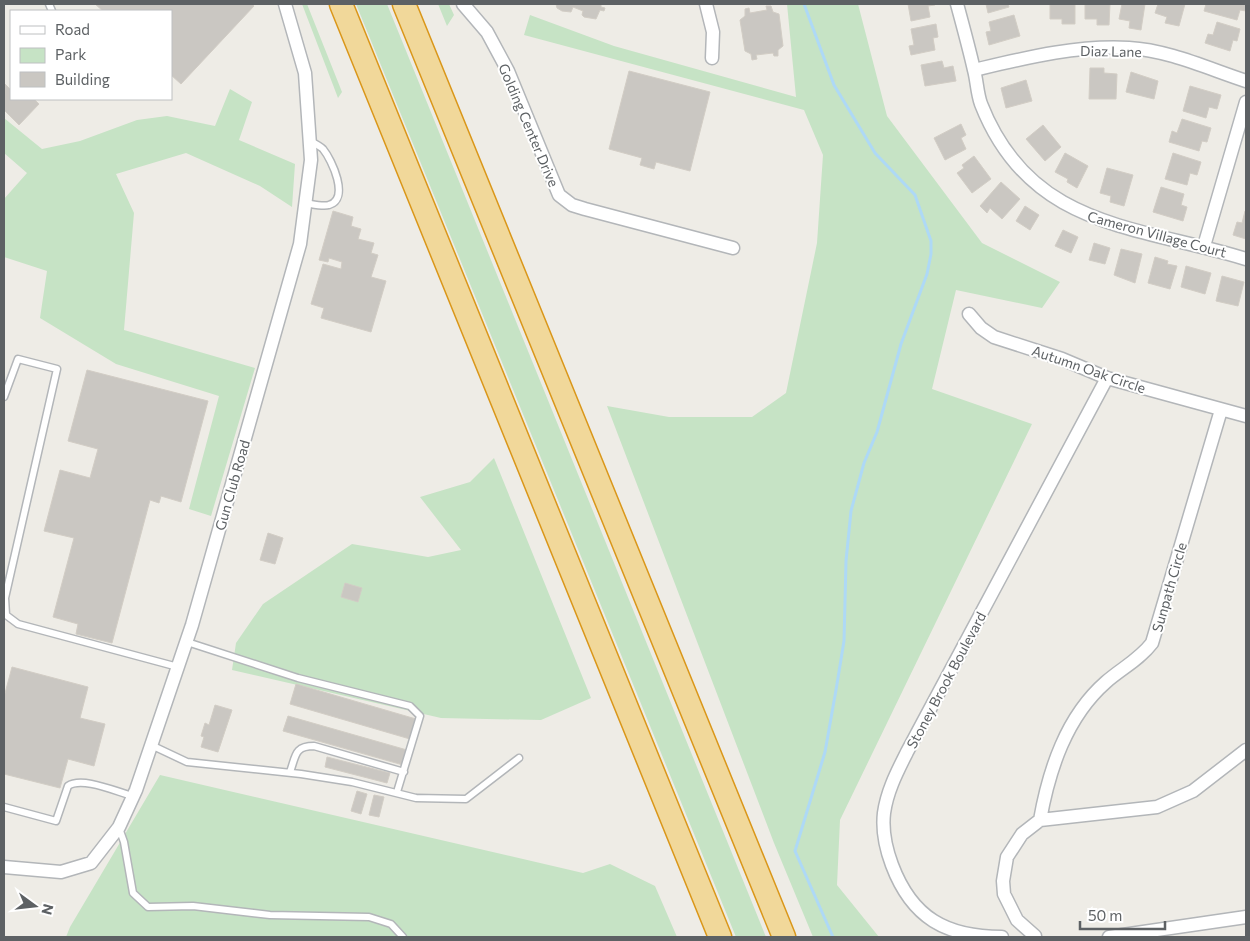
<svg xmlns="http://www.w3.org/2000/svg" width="1250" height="941" viewBox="0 0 1250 941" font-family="Commissioner,sans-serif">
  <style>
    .green { fill: #c6e3c5 }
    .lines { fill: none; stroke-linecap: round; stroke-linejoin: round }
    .stream { stroke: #aed9f6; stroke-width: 3 }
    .building { fill: #cac7c2; stroke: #d2cdc5 }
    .service-casing { stroke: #b3b6b9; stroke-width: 9 }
    .minor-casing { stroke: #b3b6b9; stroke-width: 15 }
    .motorway-casing { stroke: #da971a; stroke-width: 25 }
    .service { stroke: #fff; stroke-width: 6 }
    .minor { stroke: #fff; stroke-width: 12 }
    .motorway { stroke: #f1d89a; stroke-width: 22 }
    .labels { text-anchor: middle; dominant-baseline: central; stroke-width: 4; stroke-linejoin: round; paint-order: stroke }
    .street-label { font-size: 14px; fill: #5d6164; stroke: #fff }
  </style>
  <rect width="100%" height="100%" fill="#eeece6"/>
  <path class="green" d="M302,4H307L342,92L338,98Z
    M356,4H387L766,937H736Z
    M438,4H449L454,15L447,26Z
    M787,4H858L887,116L982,243L1060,282L1042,308L956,290L932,389L1032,424L840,820L837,885L879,937H813L774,843L607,406L669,417H752L786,393L817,243L823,155L804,110L524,35L530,15L614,46L796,97Z
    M230,89L252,102L239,140L295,164L292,207L260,186L186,153L116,174L134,213L124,330L255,368L211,516L189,509L219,396L116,364L40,318L47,271L4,257V199L27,173L4,153V118L42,149L80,141L137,120L167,116L215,126Z
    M494,458L591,698L541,720L441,718L232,670L236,643L263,604L352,544L428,557L461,550L420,497L470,482Z
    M160,775L583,873L610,864L655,886L677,937H66L70,927Z"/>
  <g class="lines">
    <path class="stream" d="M804,4L834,85L875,153L915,195L931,241V254L927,274L901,344L877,432L864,463L851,511L846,561L844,641L836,690L825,752L795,851L833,937"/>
  </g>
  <path class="building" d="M95,4H252L254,6L181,84L171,75V11H103Z
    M556,4H601V7L605,8L604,11L600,10L596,19L584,17L582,15L583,11L573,7L571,12L562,11L557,8Z
    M908,4H935V5L928,6L930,17L911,21Z
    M986,4H1008L1009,7L988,13Z
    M1050,4H1075V24H1062V19H1050Z
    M1085,4H1110L1109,25H1097V19H1085Z
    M1122,4H1145L1141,30L1129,28L1130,21L1119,19Z
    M1158,4H1185L1179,26L1165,23L1167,17L1155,13Z
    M1206,4H1246V11L1240,10L1237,20L1204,11Z
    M766,6H771L773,12L779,14L783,46L778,50V56H774L773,53L756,55L757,59L752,60L751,54L745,51L740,20L745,16V9L749,8L750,13L767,10Z
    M1014,15L1020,36L989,45L986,32L991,31L989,22Z
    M1217,22L1240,29L1237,41L1233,40L1230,51L1205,43L1208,34L1213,35Z
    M936,24L938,37L933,38L935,50L911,55L909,46L914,45L911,29Z
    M942,61L944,68L953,66L956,81L925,86L921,65Z
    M1090,68H1104V73L1117,74L1116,99H1089Z
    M629,71L710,92L690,171L656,162L654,169L640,165L642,158L609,149Z
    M1131,72L1158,81L1154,99L1126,92Z
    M1026,80L1032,101L1006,108L1001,88Z
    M5,84L11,90V99H34L39,104L19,125L4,110Z
    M1190,86L1221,95L1217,109L1209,107L1206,118L1183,111Z
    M1182,119L1211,128L1207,142L1202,141L1199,151L1169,142L1172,131L1177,133Z
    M961,124L966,135L961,138L966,149L945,160L934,138Z
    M1043,125L1061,147L1045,161L1026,139Z
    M1065,153L1088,166L1077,188L1067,182L1068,179L1055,172Z
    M1173,153L1201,162L1197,175L1190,173L1187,185L1165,179Z
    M974,156L991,179L972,193L957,173L964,168L962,165Z
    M1107,168L1133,175L1124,206L1110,202L1111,196L1100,193Z
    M1001,182L1020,199L1002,219L990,208L987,213L980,206Z
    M1161,187L1184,194L1181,205L1187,207L1183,221L1153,212Z
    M1025,206L1039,215L1030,230L1016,221Z
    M333,211L353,217L351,226L361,229L358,239L374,243L371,253L378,255L371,277L386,281L371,332L321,318L324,308L311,304L323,264L341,269L342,262L329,258L328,262L319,260Z
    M1245,211H1246V239L1233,235L1237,222L1242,223Z
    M1063,230L1078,237L1071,253L1055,246Z
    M1094,243L1110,248L1105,264L1089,260Z
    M1121,249L1142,254L1135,283L1114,275Z
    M1155,257L1168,261L1167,264L1177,266L1170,289L1148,283Z
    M1186,266L1211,273L1205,294L1181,287Z
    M1222,276L1244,282L1238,306L1216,301Z
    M87,370L208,401L181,502L161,496L159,503L150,500L112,643L76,634L78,624L53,617L74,538L44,531L60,470L90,478L98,449L68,441Z
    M268,533L283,538L275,564L260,560Z
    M345,583L362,588L358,602L341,597Z
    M12,667L88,687L80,718L105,724L94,766L68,759L60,788L4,774V697Z
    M296,684L416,719L410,739L290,704Z
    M215,705L232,710L218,752L201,747L204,737L201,736L205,723L209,725Z
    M288,716L407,750L403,765L283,731Z
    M327,757L390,773L387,783L325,767Z
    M357,791L367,794L361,814L351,811Z
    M374,795L384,797L379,817L369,815Z"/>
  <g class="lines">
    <g class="service-casing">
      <path id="service" d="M49,4L52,11
        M305,203C312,204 323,207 329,205C350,199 332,160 323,149C320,146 314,143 310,141
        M4,397L18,359L57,369L5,598L6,615L18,624L178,667
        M187,642L298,678L410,706L420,716L397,792
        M151,745L187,762L301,774L352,782L416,798L466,799L519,758
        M290,772C296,756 294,746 314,746L404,772
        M4,807L56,821L68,786C82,776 117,792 133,796
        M119,828L124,842L133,893L148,907L193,906L270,915L369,917L391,924L403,937"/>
    </g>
    <g class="minor-casing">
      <path id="minor" d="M463,4L487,32L508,71L559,195L572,205L585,209L733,248
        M706,4L713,32L712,58
        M957,4C963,26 969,48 974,70C977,81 977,93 981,104C1030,229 1136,225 1246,259
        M974,70C1025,58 1076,45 1129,48C1168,50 1209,69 1246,81
        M1204,246L1246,102
        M969,314L981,328L994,337L1062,359L1107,378L1246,416
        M1040,820C1049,770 1066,717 1106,682C1122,668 1139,660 1152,643L1221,410
        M4,867L61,872L91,863L119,827L136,790L192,625L300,244L311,160L305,73L285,4
        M1035,936L1017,920L1004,894L1003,881L1007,857L1022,834L1040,820L1157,807L1193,791L1246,750
        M1002,937C946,937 912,918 892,865C886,849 882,830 884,813C887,791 897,772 907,752L1107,378
        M1109,937L1246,917"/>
    </g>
    <g class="motorway-casing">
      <path id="motorway" d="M341,4L720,937
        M404,4L784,937"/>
    </g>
    <use href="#service" class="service"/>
    <use href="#minor" class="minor"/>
    <use href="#motorway" class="motorway"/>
  </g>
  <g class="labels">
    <g class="street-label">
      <text transform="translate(1111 51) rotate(1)">Diaz Lane</text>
      <text transform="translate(529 125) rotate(67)">Golding Center Drive</text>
      <text transform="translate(1157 234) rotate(15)">Cameron Village Court</text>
      <text transform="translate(1089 369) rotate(19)">Autumn Oak Circle</text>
      <text transform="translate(232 485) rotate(-74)">Gun Club Road</text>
      <text transform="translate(1169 587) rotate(-74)">Sunpath Circle</text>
      <text transform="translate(946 680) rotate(-62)">Stoney Brook Boulevard</text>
    </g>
  </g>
  <rect width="1250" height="941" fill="none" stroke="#5d6164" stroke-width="10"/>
  <rect x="10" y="10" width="162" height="90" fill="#ffffff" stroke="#bec0c1"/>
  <rect x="20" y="26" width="25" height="8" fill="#ffffff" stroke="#bec0c1"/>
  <text x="55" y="35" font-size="15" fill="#5d6164">Road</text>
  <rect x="20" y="48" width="25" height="15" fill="#c6e3c5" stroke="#bec0c1"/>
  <text x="55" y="60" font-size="15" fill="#5d6164">Park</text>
  <rect x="20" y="72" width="25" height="15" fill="#cac7c2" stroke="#bec0c1"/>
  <text x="55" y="85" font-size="15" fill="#5d6164">Building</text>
  <g transform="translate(35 906) rotate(105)" stroke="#ffffff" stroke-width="4" paint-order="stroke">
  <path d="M0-4L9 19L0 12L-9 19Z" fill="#5d6164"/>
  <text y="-8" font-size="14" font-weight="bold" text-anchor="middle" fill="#5d6164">N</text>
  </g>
  <path d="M1080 921v8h85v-8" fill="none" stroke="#5d6164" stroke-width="2.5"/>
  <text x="1088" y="921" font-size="15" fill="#5d6164" stroke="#ffffff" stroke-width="4" paint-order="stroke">50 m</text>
</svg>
